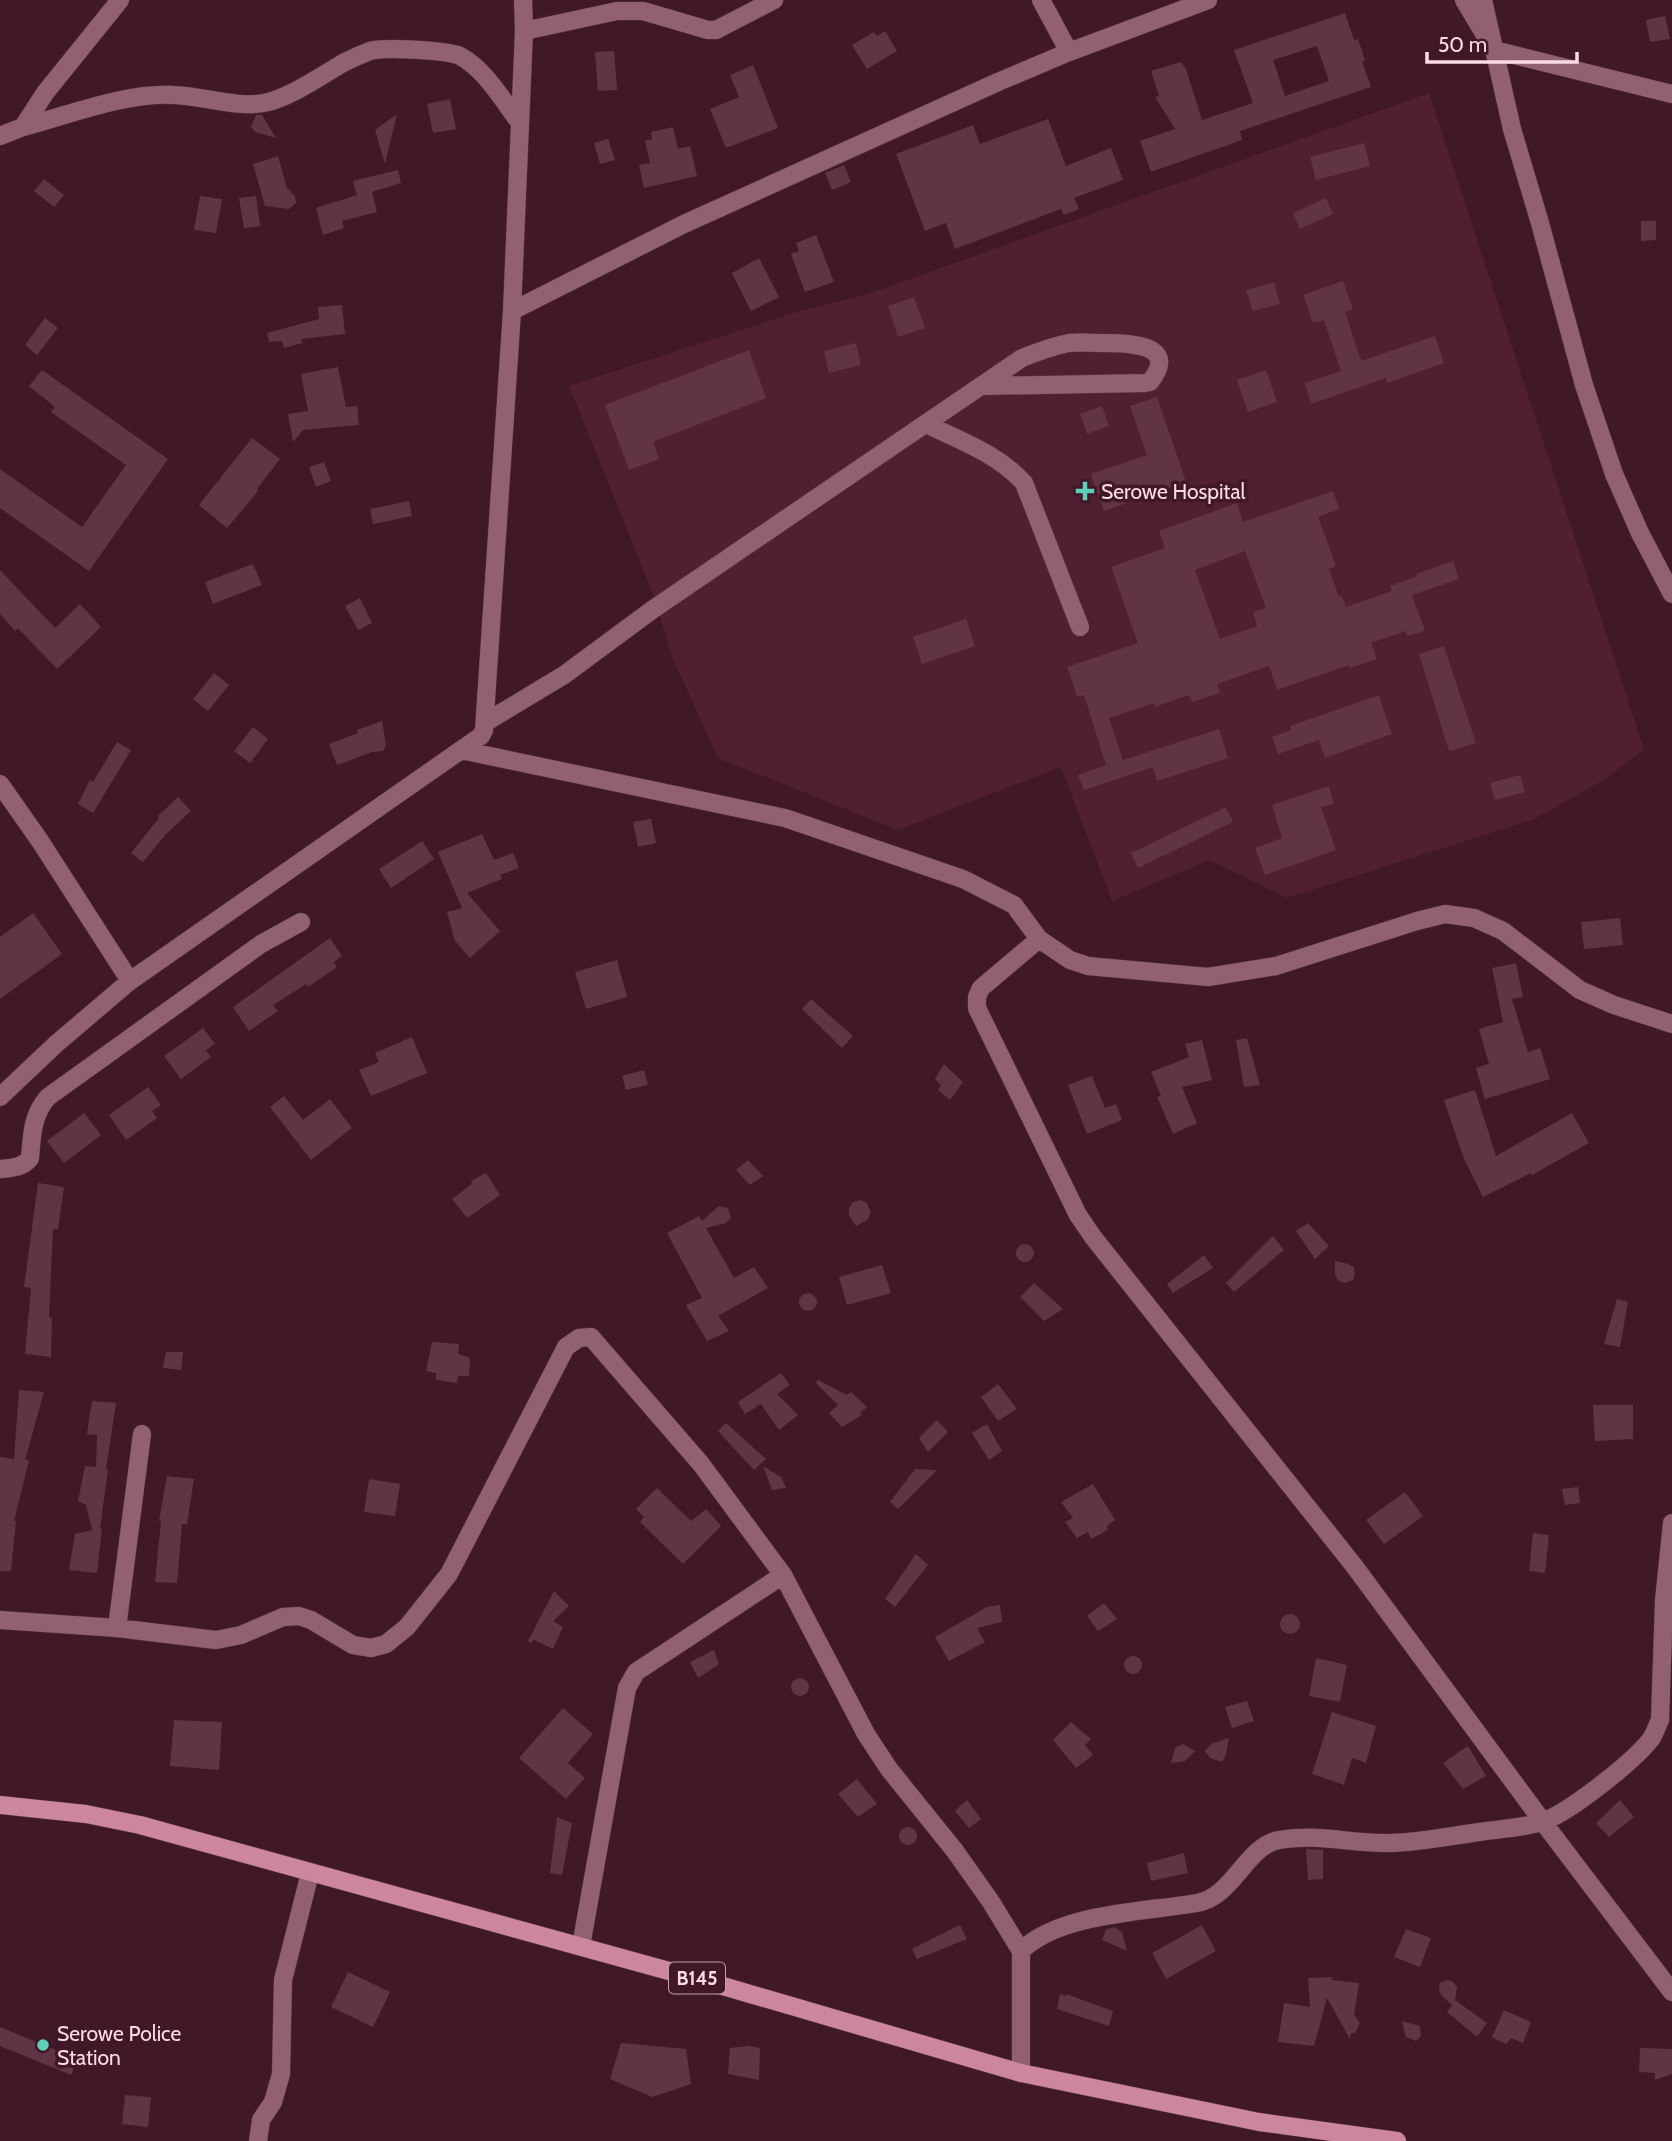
<svg xmlns="http://www.w3.org/2000/svg" width="1672" height="2141" viewBox="0 0 1672 2141" font-family="Cabin,sans-serif">
  <style>
    .built { fill: #501f31 }
    .building { fill: #603444; fill-rule: evenodd }
    .lines { fill: none; stroke-linecap: round; stroke-linejoin: round }
    .minor-casing { stroke: #583643; stroke-width: 19 }
    .major-casing { stroke: #583643; stroke-width: 19 }
    .minor { stroke: #926171; stroke-width: 18 }
    .major { stroke: #cc869d; stroke-width: 18 }
    .poi-dot { fill: #5eceb8; stroke: #411828; stroke-width: 2.5 }
    .labels { text-anchor: middle; dominant-baseline: central; stroke-width: 7; stroke-linejoin: round; paint-order: stroke }
    .shield { fill: #411828; stroke: #c1a0ab; stroke-width: 2 }
    .shield-label { font-size: 19px; font-weight: bold; fill: #f8dbe3 }
    .poi-label { font-size: 21px; fill: #f8dbe3; stroke: #411828; text-anchor: start }
  </style>
  <rect width="100%" height="100%" fill="#411828"/>
  <path class="built" d="M1429,93L1644,749L1607,778L1535,819L1287,898L1210,860L1112,901L1061,767L898,830L718,758L672,657L654,596L569,386L800,311L871,293Z"/>
  <path class="building" d="M1345,13L1354,40L1358,39L1365,60L1362,61L1371,87L1240,131L1242,140L1151,172L1140,141L1175,129L1155,97L1159,96L1151,71L1181,62L1186,69L1202,120L1253,103L1234,50ZM1317,46L1329,81L1285,96L1273,60Z
    M1665,16L1670,39L1650,42L1646,20Z
    M885,31L897,51L867,69L852,45L874,32L877,36Z
    M614,51L617,90L598,91L595,52Z
    M753,65L778,128L726,148L710,109L739,97L730,75Z
    M450,99L456,129L433,133L427,104Z
    M397,114L385,164L375,130Z
    M256,115H262L276,138L255,132L251,127Z
    M1048,119L1066,166L1111,148L1123,180L1074,198L1079,209L1064,215L1061,209L955,249L946,223L925,231L896,154L973,125L980,144Z
    M673,127L678,149L690,146L697,176L644,188L639,165L650,163L645,141L652,139L651,132Z
    M608,139L615,160L600,164L594,143Z
    M1364,143L1370,166L1316,180L1310,157Z
    M278,156L287,188L295,196L296,203L289,209L265,206L253,164Z
    M844,165L851,182L832,190L825,173Z
    M398,170L401,183L372,192L377,212L342,221L344,228L323,235L316,208L357,195L353,181Z
    M44,179L64,195L54,207L34,191Z
    M200,196L222,199L216,233L194,230Z
    M256,196L260,226L244,228L239,198Z
    M1326,198L1333,214L1300,229L1293,213Z
    M1641,221H1656V240L1641,241Z
    M816,235L834,282L805,292L791,254L799,251L796,243Z
    M759,258L779,297L751,311L732,273Z
    M1343,281L1353,309L1345,312L1361,361L1435,336L1444,363L1387,383L1386,378L1311,404L1305,383L1341,371L1324,320L1313,323L1303,295Z
    M1274,282L1280,304L1253,311L1246,290Z
    M914,297L925,328L898,337L888,306Z
    M342,305L345,334L301,339L302,343L284,348L282,341L269,342L267,333L319,319L318,307Z
    M45,318L58,328L37,355L25,345Z
    M856,343L861,365L829,373L824,351Z
    M749,350L766,398L653,442L659,459L629,470L605,405Z
    M338,367L346,407L357,406L359,425L303,430L293,442L288,414L308,411L301,374Z
    M42,370L168,459L89,571L0,508V469L82,527L126,465L51,412L55,407L29,386Z
    M1266,370L1277,402L1248,412L1237,380Z
    M1157,397L1186,482L1104,511L1091,474L1147,455L1130,406Z
    M1102,406L1109,426L1087,434L1080,414Z
    M252,438L280,459L257,489L258,491L227,528L199,505Z
    M324,462L331,481L316,487L309,467Z
    M1333,491L1339,509L1318,517L1336,566L1329,569L1339,597L1342,596L1346,607L1392,591L1390,586L1417,576L1416,574L1453,561L1459,579L1412,595L1425,631L1407,636L1406,631L1371,643L1377,659L1350,668L1349,665L1277,690L1269,666L1217,684L1220,693L1192,702L1189,695L1155,707L1154,703L1109,718L1123,760L1219,729L1228,758L1157,781L1153,767L1084,790L1078,775L1106,765L1084,695L1077,697L1067,667L1138,643L1111,567L1165,548L1159,531L1237,503L1243,522ZM1245,551L1266,608L1253,612L1257,626L1220,639L1195,570Z
    M409,501L412,516L373,524L370,509Z
    M253,564L262,585L213,604L205,582Z
    M0,570L55,628L80,604L101,627L57,669L18,628L15,631L0,614Z
    M360,598L372,623L358,630L345,606Z
    M966,619L975,646L922,664L913,637Z
    M1444,646L1476,743L1449,751L1419,654Z
    M214,673L229,685L208,711L193,699Z
    M1379,695L1392,734L1325,758L1319,740L1278,754L1272,737L1291,730L1290,726Z
    M382,721L386,745L383,751L372,752L337,765L329,744L358,733L357,730Z
    M253,727L268,739L250,763L234,751Z
    M117,742L131,750L93,813L78,804L90,780L93,782Z
    M1520,775L1525,792L1495,800L1490,783Z
    M1329,786L1334,804L1321,807L1336,850L1265,875L1255,848L1282,838L1272,805Z
    M178,797L191,811L166,834L143,862L131,853L159,818L158,816Z
    M1226,807L1233,822L1138,868L1131,853Z
    M651,819L656,843L638,847L633,822Z
    M482,834L494,860L513,853L519,868L500,875L502,879L467,893L500,931L470,958L455,941L447,912L462,908L438,852Z
    M422,841L434,859L391,888L379,869Z
    M33,913L62,954L0,999V937Z
    M1620,918L1623,945L1584,949L1581,922Z
    M330,938L342,956L334,962L337,967L308,987L306,984L273,1005L278,1011L249,1031L233,1007Z
    M617,960L627,997L586,1009L575,972Z
    M1516,963L1523,997L1512,999L1528,1052L1540,1048L1550,1079L1485,1099L1476,1068L1489,1064L1479,1029L1503,1022L1492,968Z
    M811,999L853,1036L842,1048L802,1009Z
    M203,1028L215,1044L206,1050L211,1057L181,1079L164,1056Z
    M412,1037L427,1073L371,1096L359,1070L379,1062L375,1053Z
    M1247,1038L1260,1085L1244,1087L1236,1040Z
    M1202,1040L1212,1080L1182,1087L1197,1123L1173,1134L1157,1097L1161,1096L1151,1072L1189,1057L1185,1044Z
    M944,1064L963,1082L950,1100L938,1090L941,1085L935,1079Z
    M644,1070L648,1085L626,1090L622,1076Z
    M1092,1076L1105,1108L1116,1104L1122,1120L1087,1134L1068,1085Z
    M148,1087L161,1105L152,1111L157,1118L126,1140L109,1115Z
    M1475,1090L1496,1156L1572,1113L1589,1143L1532,1175L1531,1173L1483,1197L1464,1159L1444,1100Z
    M284,1096L303,1120L330,1099L352,1128L311,1160L270,1107Z
    M84,1113L101,1135L64,1163L47,1141Z
    M748,1160L763,1176L750,1185L736,1170Z
    M486,1173L500,1195L467,1218L452,1199L472,1184L471,1181Z
    M38,1183L64,1187L58,1229H53L49,1317L52,1318L51,1357L25,1354L31,1288L24,1287Z
    M861,1200L867,1203L871,1213L867,1220L856,1226L849,1215V1208L853,1202Z
    M719,1206L728,1208L731,1218L726,1223L706,1228L734,1278L754,1267L768,1288L718,1316L729,1331L707,1341L686,1305L702,1298L667,1233L699,1216L702,1221Z
    M1308,1223L1329,1246L1315,1259L1296,1231Z
    M1273,1236L1284,1250L1234,1292L1226,1283Z
    M1016 1253a9 9 0 1 1 18 0a9 9 0 1 1-18 0Z
    M1204,1255L1213,1268L1173,1293L1167,1284Z
    M1335,1261L1348,1264L1354,1267L1355,1274L1353,1280L1344,1283L1338,1280L1335,1274Z
    M882,1265L891,1293L847,1305L839,1277Z
    M1034,1283L1063,1309L1044,1321L1020,1297Z
    M799 1302a9 9 0 1 1 18 0a9 9 0 1 1-18 0Z
    M1617,1299L1628,1302L1620,1347L1604,1344Z
    M432,1342L459,1344L458,1354L470,1358L469,1376H458L457,1383L436,1380V1373L426,1371Z
    M166,1352H183L181,1370L163,1368Z
    M781,1373L790,1385L777,1394L798,1415L779,1430L761,1404L745,1414L738,1402Z
    M818,1380L847,1395L851,1392L867,1407L860,1413L862,1415L842,1427L829,1413L838,1405L816,1383Z
    M998,1384L1017,1409L998,1421L981,1397Z
    M19,1390L44,1392L25,1460H29L14,1521H16L11,1571H0V1457L14,1459Z
    M92,1401L116,1403L106,1469H108L100,1529L102,1528L97,1573L69,1570L75,1534L92,1530L86,1505L78,1501L85,1466L96,1467L97,1435L87,1434Z
    M1593,1405H1633V1439L1595,1441Z
    M937,1420L948,1432L928,1452L919,1438Z
    M726,1423L766,1459L754,1470L718,1431Z
    M987,1424L1002,1451L989,1460L972,1433Z
    M763,1466L781,1477L786,1488L772,1490Z
    M915,1469L937,1470L898,1509L890,1502Z
    M167,1476L194,1479L187,1524H182L177,1583L155,1582L161,1521H159Z
    M369,1479L400,1484L395,1516L364,1512Z
    M1093,1484L1115,1520L1107,1526L1108,1530L1091,1539L1088,1532L1077,1538L1065,1522L1073,1518L1061,1502Z
    M1578,1487L1580,1503L1565,1505L1562,1489Z
    M657,1488L691,1521L706,1509L721,1526L683,1564L640,1522L644,1517L636,1509Z
    M1405,1492L1423,1516L1384,1544L1366,1520Z
    M1533,1533L1549,1535L1545,1573L1529,1571Z
    M916,1554L928,1565L895,1607L885,1599Z
    M554,1591L569,1606L553,1621L563,1627L553,1649L534,1640L530,1643L528,1641Z
    M1104,1603L1117,1619L1098,1631L1087,1616Z
    M1000,1605L1002,1622L977,1628L985,1642L949,1661L935,1637L987,1607Z
    M1280 1624a10 10 0 1 1 20 0a10 10 0 1 1-20 0Z
    M714,1650L719,1664L698,1678L690,1662Z
    M1124 1665a9 9 0 1 1 18 0a9 9 0 1 1-18 0Z
    M1316,1658L1347,1665L1340,1702L1309,1696Z
    M791 1687a9 9 0 1 1 18 0a9 9 0 1 1-18 0Z
    M1247,1701L1254,1721L1232,1728L1225,1707Z
    M563,1708L593,1734L568,1763L585,1778L566,1799L519,1758Z
    M1332,1712L1376,1726L1366,1763L1352,1758L1344,1785L1312,1774Z
    M174,1720L222,1722L219,1770L170,1766Z
    M1071,1722L1091,1739L1085,1745L1093,1755L1076,1768L1053,1740Z
    M1229,1738L1226,1754L1222,1762L1210,1758L1205,1751L1211,1744Z
    M1183,1744L1195,1751L1185,1761L1171,1763L1175,1748Z
    M1468,1746L1486,1776L1463,1789L1443,1763Z
    M857,1779L877,1804L858,1817L838,1794Z
    M967,1800L981,1819L969,1828L955,1811Z
    M1620,1800L1634,1817L1609,1837L1596,1823Z
    M557,1817L572,1823L562,1875L550,1873Z
    M899 1836a9 9 0 1 1 18 0a9 9 0 1 1-18 0Z
    M1306,1849L1323,1850V1879L1308,1880Z
    M1184,1853L1188,1873L1151,1881L1147,1863Z
    M960,1925L967,1939L917,1959L912,1949Z
    M1202,1925L1216,1951L1166,1979L1152,1953Z
    M1114,1927L1122,1932L1127,1951L1102,1940L1106,1930Z
    M1406,1929L1431,1938L1420,1967L1394,1957Z
    M348,1972L390,1992L373,2027L331,2007Z
    M1332,1977L1331,1980L1359,1983L1354,2015L1360,2023L1355,2033H1351L1350,2039L1327,1998L1314,2046L1278,2042L1284,2003L1310,2007L1308,1978Z
    M1448,1980L1453,1982L1457,1987L1455,2000L1487,2023L1477,2037L1447,2012L1452,2005L1441,1995L1439,1990L1440,1983Z
    M1060,1994L1066,1996V1994L1113,2011L1109,2026L1057,2009Z
    M1504,2010L1531,2022L1523,2043L1511,2038L1506,2044L1492,2037Z
    M1402,2021L1420,2026L1421,2036L1416,2041L1406,2037Z
    M0,2027L78,2059L71,2075L0,2046Z
    M621,2043L686,2049L691,2084L652,2097L610,2079Z
    M748,2046L760,2048L759,2080L728,2074L730,2048Z
    M1640,2048L1672,2049V2074L1655,2080V2073L1639,2072Z
    M125,2095L151,2097L148,2127L122,2124Z"/>
  <g class="lines">
    <g class="minor-casing">
      <path id="minor" d="M1041,0L1069,52
        M1464,0L1494,50L1672,94
        M1483,0L1512,129L1540,223L1584,385L1614,474L1640,533L1672,594
        M524,31L617,11H643L708,30H716L774,0
        M23,127C69,115 126,92 174,95C202,96 237,108 264,103C290,98 322,75 345,62C353,58 362,54 370,51C384,47 447,50 460,56C485,69 503,101 520,123
        M0,136L23,127L45,93L120,0
        M512,311L684,224L998,82L1069,52L1208,0
        M926,424C961,441 998,454 1024,483L1080,627
        M486,722L564,675L652,610L1022,358C1037,352 1053,346 1069,343C1080,342 1091,343 1102,343C1126,343 1181,343 1150,382L1145,383L983,386
        M461,750L785,818L963,879L1014,905L1039,939L1070,960L1088,966L1208,977L1276,966L1417,921L1445,914L1474,918L1503,931L1580,990L1614,1005L1672,1024
        M0,784L40,841L130,981
        M1039,939L981,988L977,997V1008L1078,1215L1093,1237L1355,1567L1543,1822L1672,1992
        M0,1097L56,1044L130,981L461,750L481,736L484,730L512,311L524,31L523,0
        M0,1169C11,1168 23,1168 30,1158C32,1135 32,1115 48,1097L261,944L301,922
        M0,1620L117,1628L216,1640L241,1635L283,1617L299,1616L311,1620L353,1645L371,1648L386,1644L407,1627L449,1574L566,1347L579,1338L591,1337L701,1464L783,1575L866,1734L889,1769L955,1851L991,1902L1021,1951V2073
        M117,1628L142,1434
        M581,1946L627,1688L636,1672L783,1575
        M1021,1951C1059,1913 1145,1912 1197,1903C1233,1897 1246,1846 1279,1840C1317,1833 1353,1844 1390,1843C1420,1842 1450,1836 1479,1832C1499,1829 1523,1828 1542,1822C1570,1812 1633,1762 1651,1739C1655,1733 1657,1726 1660,1720L1664,1601L1672,1523
        M258,2141L261,2120L273,2102L281,2074L283,1980L310,1873"/>
    </g>
    <g class="major-casing">
      <path id="major" d="M0,1805L86,1814L140,1825L716,1984L1021,2073L1259,2122L1397,2141"/>
    </g>
    <use href="#minor" class="minor"/>
    <use href="#major" class="major"/>
  </g>
  <g class="poi-dot">
    <path d="M1081.5 480.5h7v7h7v7h-7v7h-7v-7h-7v-7h7z"/>
    <circle cx="43" cy="2045" r="7"/>
  </g>
  <g class="labels">
    <rect class="shield" x="669" y="1962.5" width="56" height="31" rx="5"/>
    <g class="shield-label">
      <text x="697" y="1978">B145</text>
    </g>
    <g class="poi-label">
      <text x="1101" y="491">Serowe Hospital</text>
      <text x="57" y="2033">Serowe Police<tspan x="57" dy="24">Station</tspan></text>
    </g>
  </g>
  <path d="M1427 52v10h150v-10" fill="none" stroke="#f8dbe3" stroke-width="3.5"/>
  <text x="1438" y="52" font-size="21" fill="#f8dbe3" stroke="#411828" stroke-width="5" paint-order="stroke">50 m</text>
</svg>
